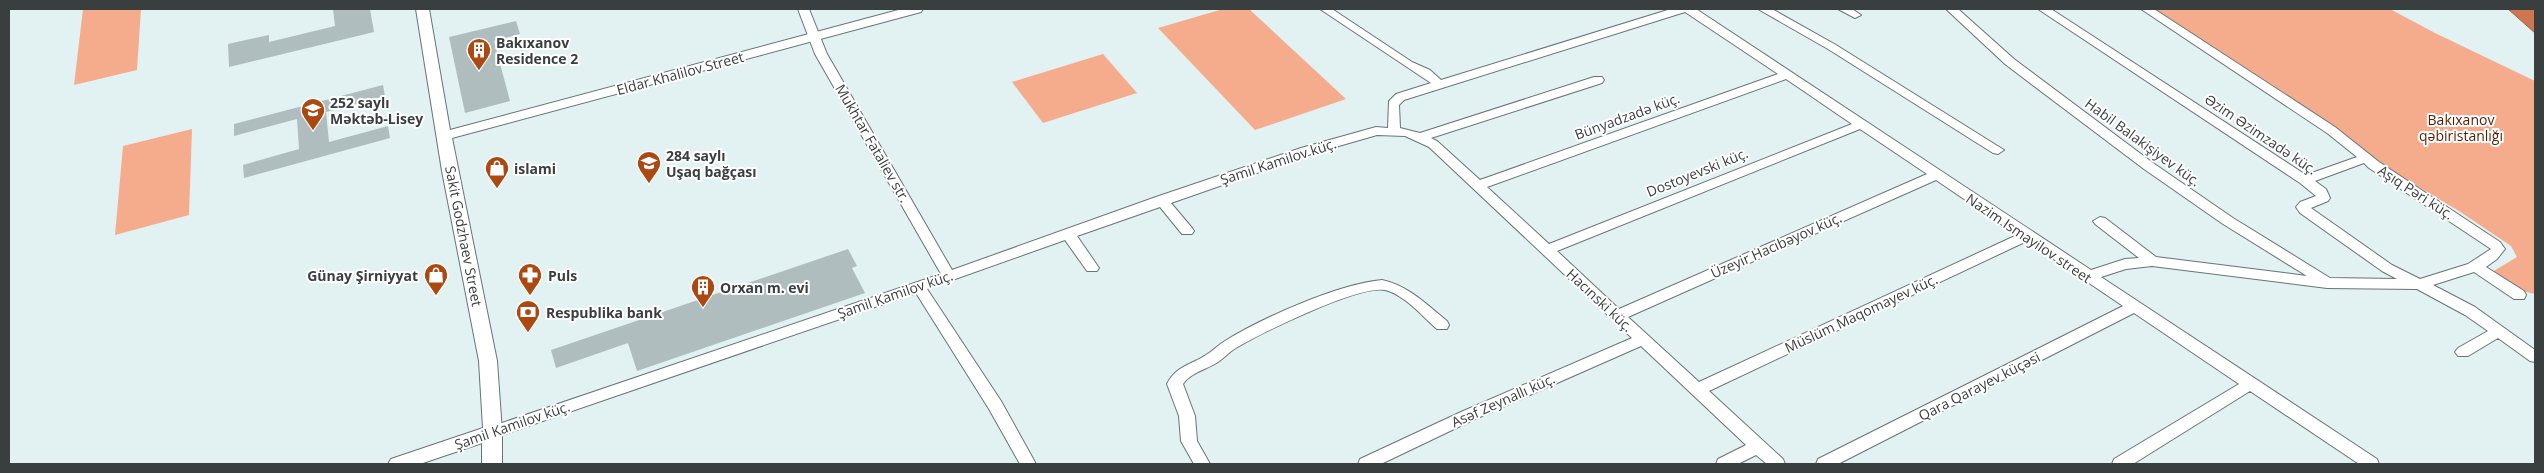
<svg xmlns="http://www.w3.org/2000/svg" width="2544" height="473" viewBox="0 0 2544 473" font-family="'Open Sans',sans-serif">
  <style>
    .green { fill: #f5ac8d }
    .water { fill: #ce764f; stroke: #a1654a }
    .building { fill: #afbdbe }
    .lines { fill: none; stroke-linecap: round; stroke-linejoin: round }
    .minor-casing { stroke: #687476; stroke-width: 2 }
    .tertiary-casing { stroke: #687476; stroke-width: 2 }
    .minor { fill: #fff; fill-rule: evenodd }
    .tertiary { fill: #fff; fill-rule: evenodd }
    .labels { text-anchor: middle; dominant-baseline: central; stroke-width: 4; stroke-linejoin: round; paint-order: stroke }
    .poi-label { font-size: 14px; font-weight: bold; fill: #393e3f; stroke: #fff; text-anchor: start }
    .street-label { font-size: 14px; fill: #393e3f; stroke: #fff }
    .park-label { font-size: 14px; fill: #551e00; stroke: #fff }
  </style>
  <rect width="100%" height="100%" fill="#e2f1f2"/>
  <path class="green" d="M83,9H141L137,70L74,85Z
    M1223,9H1249L1346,99L1255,130L1158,28Z
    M2151,9H2390L2435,33L2535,81V294L2522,291L2492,272L2517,257L2511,246L2459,211L2368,157L2337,130Z
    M1103,54L1137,93L1043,123L1012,82Z
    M192,129L189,215L115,235L123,146Z"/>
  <path class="water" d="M2508,9H2535V33Z"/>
  <path class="building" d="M333,9H370L374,32L229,67L228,44L269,35V42L335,26Z
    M516,21L520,34L494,41L510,101L465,113L449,37Z
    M383,85L385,96L326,112L329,142L388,126L390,138L244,178L243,165L299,149L297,119L234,136V124Z
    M848,249L857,266L852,268L865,293L637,371L628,343L556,368L551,350Z"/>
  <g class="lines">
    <g class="minor-casing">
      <path id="minor" d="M798,9H809L827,54L952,270L1156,197L1301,148L1376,127L1388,128L1389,101L1396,94L1431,83L1320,9H1332L1412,62L1430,70L1441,80L1671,9H1696L2091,270L2125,259L2139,258L2095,224L2093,221L2100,217L2105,218L2156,257L2307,276L2223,224L2144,169L2005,64L1946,9H1958L2014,59L2153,163L2233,218L2330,278L2397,279L2382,271L2300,213L2296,207L2300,202L2316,196L2300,183L2038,9H2051L2306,175L2357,157L2327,133L2141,9H2154L2335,127L2379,162L2500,242L2505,249L2497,259L2486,267L2524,291L2526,295L2524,299H2514L2474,272L2433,285L2475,307L2535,350V362L2530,361L2498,338L2468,356H2458L2455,352L2458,348L2488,331L2465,315L2417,289L2327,288L2152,266L2126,269L2101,277L2377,459L2379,464H2359L2250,391L2133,464H2112L2114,459L2239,384L2134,313L1838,464H1816L1818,459L2123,306L2027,241L1709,391L1783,459L1785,464H1767L1756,455L1738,464H1716L1718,459L1746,445L1641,346L1473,420L1381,464H1358L1360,459L1461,412L1632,338L1429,147L1405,136L1377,135L1311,154L1171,203L1192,228L1194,231L1192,234H1182L1160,207L1077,236L1099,268L1097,271H1087L1065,240L927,289L1001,401L1036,464H1020L989,409L916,293L499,436L493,438L487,436L485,432L487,428L941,274L815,54ZM1685,12L1778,74L1480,180L1437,141L1431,138L1602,83L1604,80L1602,77H1594L1420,133L1400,128L1399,105L1404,100ZM1786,79L1852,124L1549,244L1487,187ZM1860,129L1927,174L1619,309L1557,251ZM2364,163L2369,168L2491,249L2468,264L2420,279L2392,265L2311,208L2328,201L2330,198L2326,189L2315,181ZM1936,180L2017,235L1699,382L1628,317Z
        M1758,9H1772L1836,45L2004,150L1998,154L1993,153L1828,49Z
        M1838,9H1852L1861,15L1855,18Z
        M1382,280C1409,286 1426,304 1447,321L1449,325L1447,329H1437C1422,316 1405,295 1385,290C1358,285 1261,333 1236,348C1229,352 1224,358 1218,362C1206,370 1191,372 1183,384L1195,416L1197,441L1210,464H1194L1181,441L1179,416L1167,384C1176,366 1191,365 1206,355C1213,351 1218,345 1225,341C1262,318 1338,284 1382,280Z"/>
    </g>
    <g class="tertiary-casing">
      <path id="tertiary" d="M416,9H429L450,130L902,9H923L921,12L452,138L497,361L502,432V464H482V443L420,464H388L391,459L483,428L479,361L442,171Z"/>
    </g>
    <use href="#minor" class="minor"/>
    <use href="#tertiary" class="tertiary"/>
  </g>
  <defs>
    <g id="building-pin" transform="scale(1.25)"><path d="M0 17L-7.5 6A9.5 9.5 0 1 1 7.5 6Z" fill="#ac4911" stroke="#fff"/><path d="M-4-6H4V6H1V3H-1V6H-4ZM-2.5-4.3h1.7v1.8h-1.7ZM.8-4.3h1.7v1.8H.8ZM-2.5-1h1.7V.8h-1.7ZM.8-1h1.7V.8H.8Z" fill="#fff"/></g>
    <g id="school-pin" transform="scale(1.25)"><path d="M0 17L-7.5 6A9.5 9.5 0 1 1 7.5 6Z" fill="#ac4911" stroke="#fff"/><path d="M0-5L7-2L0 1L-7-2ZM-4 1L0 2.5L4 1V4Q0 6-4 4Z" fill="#fff"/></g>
    <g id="shop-pin" transform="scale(1.25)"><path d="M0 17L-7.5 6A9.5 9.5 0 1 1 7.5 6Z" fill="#ac4911" stroke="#fff"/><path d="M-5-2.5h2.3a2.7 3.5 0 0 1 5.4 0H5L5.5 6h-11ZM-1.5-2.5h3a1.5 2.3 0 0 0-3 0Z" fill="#fff"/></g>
    <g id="pharmacy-pin" transform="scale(1.25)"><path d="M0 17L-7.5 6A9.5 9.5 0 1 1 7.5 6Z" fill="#ac4911" stroke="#fff"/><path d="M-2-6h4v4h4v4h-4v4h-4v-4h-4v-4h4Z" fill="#fff"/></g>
    <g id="bank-pin" transform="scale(1.25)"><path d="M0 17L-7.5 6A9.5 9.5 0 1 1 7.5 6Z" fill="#ac4911" stroke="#fff"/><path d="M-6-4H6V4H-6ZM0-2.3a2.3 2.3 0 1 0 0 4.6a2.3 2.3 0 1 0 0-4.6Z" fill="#fff"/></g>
  </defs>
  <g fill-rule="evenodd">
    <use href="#building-pin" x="479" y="50"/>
    <use href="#school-pin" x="313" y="110"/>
    <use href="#school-pin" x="649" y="163"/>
    <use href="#shop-pin" x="497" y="168"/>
    <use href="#shop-pin" x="436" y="275"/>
    <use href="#pharmacy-pin" x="530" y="275"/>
    <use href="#building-pin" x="703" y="287"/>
    <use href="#bank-pin" x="528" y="312"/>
  </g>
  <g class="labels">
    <g class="poi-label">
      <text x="496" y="42">Bakıxanov<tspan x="496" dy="16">Residence 2</tspan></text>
      <text x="330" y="102">252 saylı<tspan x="330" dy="16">Məktəb-Lisey</tspan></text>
      <text x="666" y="155">284 saylı<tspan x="666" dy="16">Uşaq bağçası</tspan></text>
      <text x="514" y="168">islami</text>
      <text x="418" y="275" text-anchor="end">Günay Şirniyyat</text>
      <text x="548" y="275">Puls</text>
      <text x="720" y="287">Orxan m. evi</text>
      <text x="546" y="312">Respublika bank</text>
    </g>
    <g class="street-label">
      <text transform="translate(680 73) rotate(-15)">Eldar Khalilov Street</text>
      <text transform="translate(1627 116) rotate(-20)">Bünyadzadə küç.</text>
      <text transform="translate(2261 134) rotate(34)">Əzim Əzimzadə küç.</text>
      <text transform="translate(2143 142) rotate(36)">Habil Balakişiyev küç.</text>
      <text transform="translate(873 143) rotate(60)">Mukhtar Fataliev str.</text>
      <text transform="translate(1278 161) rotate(-18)">Şamil Kamilov küç.</text>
      <text transform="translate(1697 172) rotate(-22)">Dostoyevski küç.</text>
      <text transform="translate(2416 192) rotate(33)">Aşıq Pəri küç.</text>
      <text transform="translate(464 236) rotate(79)">Sakit Godzhaev Street</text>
      <text transform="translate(2029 238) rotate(34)">Nazim Ismayilov street</text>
      <text transform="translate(1776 245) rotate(-24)">Üzeyir Hacıbəyov küç.</text>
      <text transform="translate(895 294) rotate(-19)">Şamil Kamilov küç.</text>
      <text transform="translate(1600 300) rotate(43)">Hacınski küç.</text>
      <text transform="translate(1861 313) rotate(-25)">Müslüm Maqomayev küç.</text>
      <text transform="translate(1979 386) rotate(-27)">Qara Qarayev küçəsi</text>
      <text transform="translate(1503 400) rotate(-24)">Asəf Zeynallı küç.</text>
      <text transform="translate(512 425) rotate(-19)">Şamil Kamilov küç.</text>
    </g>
    <g class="park-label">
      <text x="2461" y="119">Bakıxanov<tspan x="2461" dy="16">qəbiristanlığı</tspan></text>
    </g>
  </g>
  <rect width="2544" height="473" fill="none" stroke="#393e3f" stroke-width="20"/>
</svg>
